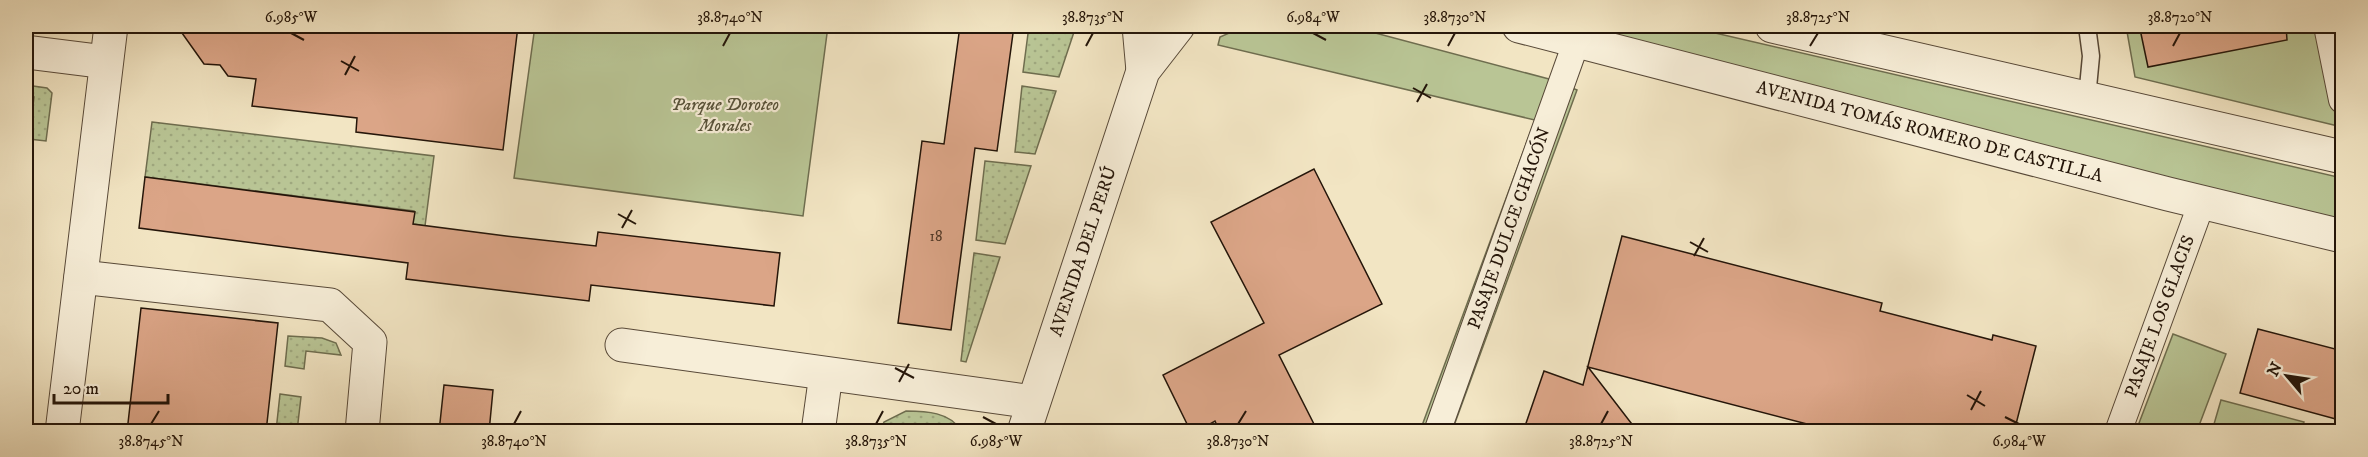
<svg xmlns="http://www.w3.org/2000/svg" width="2368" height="457" viewBox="0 0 2368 457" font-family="'IM FELL DW Pica',serif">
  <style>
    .green { fill: #b9c595; stroke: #6e6d4f; stroke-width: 1.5 }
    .garden { fill: url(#garden-dots); stroke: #6e6d4f; stroke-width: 1.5 }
    .building { fill: #dba587; stroke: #241509; stroke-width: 1.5 }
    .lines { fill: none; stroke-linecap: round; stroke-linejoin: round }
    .service-casing { stroke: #584938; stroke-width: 19 }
    .pedestrian-casing { stroke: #584938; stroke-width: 28 }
    .minor-casing { stroke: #584938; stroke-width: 35 }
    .service { stroke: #f7eed8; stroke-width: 16 }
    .pedestrian { stroke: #f7eed8; stroke-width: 26 }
    .minor { stroke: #f7eed8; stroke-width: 33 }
    .ticks { fill: none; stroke: #241509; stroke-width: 2 }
    .labels { text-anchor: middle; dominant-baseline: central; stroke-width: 4.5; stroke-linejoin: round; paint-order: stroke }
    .number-label { font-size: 15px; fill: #523928 }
    .park-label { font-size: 18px; font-style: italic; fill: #58533a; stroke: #f7eed8 }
    .street-label { font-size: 18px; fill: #241509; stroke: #f7eed8 }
    .neatline { fill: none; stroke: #241509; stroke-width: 2 }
    .ticks-label { font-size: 15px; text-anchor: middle; fill: #241509 }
  </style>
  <defs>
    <pattern id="garden-dots" width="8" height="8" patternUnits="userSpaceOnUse" patternTransform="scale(1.5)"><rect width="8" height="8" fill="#b9c595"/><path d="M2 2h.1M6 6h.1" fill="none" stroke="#9fa87f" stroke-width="1.8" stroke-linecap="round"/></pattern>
  </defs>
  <rect width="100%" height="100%" fill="#f2e5c3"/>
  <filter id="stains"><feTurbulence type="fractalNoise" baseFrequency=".00333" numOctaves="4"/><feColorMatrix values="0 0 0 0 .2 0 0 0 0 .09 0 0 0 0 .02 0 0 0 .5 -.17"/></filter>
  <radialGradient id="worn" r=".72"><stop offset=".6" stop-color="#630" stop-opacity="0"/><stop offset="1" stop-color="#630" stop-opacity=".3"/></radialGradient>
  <path class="green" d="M535,26H828L803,216L514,178Z
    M1245,26H1349L1549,79L1577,90L1452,431H1420L1535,120L1218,45L1220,37Z
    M1573,26H1685L2342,178V226Z
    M2126,26H2342V127L2135,77Z
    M2173,334L2226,354L2197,431H2136Z
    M2221,400L2304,422L2301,431H2212Z"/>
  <path class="garden" d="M1029,26H1076L1059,77L1023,72Z
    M26,85L47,88L52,93L46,141L29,139L34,97L26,96Z
    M1022,86L1056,91L1035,154L1015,152Z
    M152,122L434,156L425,226L413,224L414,211L145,177Z
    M985,161L1031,166L1005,244L976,240Z
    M974,253L1000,257L966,362L961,361Z
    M288,336L322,338L336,343L341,355L306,351L304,369L285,366Z
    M280,394L301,397L297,431H276Z
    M906,411C925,411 951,412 961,431H880L884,422Z"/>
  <path class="building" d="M177,26H518L503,150L356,132L357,118L252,106L256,79L228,76L220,65L204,64Z
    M960,26H1014L997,151L975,148L951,330L898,323L922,141L944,144Z
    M2160,26H2286L2287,40L2148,67L2140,29Z
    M1314,169L1382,304L1279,355L1318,432H1220L1215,421L1196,432H1191L1163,375L1264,323L1211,222Z
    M145,177L415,212L413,224L506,236L596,246L598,232L780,253L774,306L591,285L589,301L406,279L408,263L139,228Z
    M1622,236L1882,303L1880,311L1992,340L1993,335L2036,346L2014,432H1838L1588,367L1638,432H1523L1544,371L1583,385Z
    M141,308L278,323L266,432H127Z
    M2258,329L2343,351V421L2240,393Z
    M444,385L493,390L489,432H439Z"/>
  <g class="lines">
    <g class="service-casing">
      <path id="service" d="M2087,98L2091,56L2087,26"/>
    </g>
    <g class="pedestrian-casing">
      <g id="pedestrian">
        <path d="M2327,26L2342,100"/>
        <path id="s1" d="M1437,432L1582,26"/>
        <path id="s2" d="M2118,432L2202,202"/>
      </g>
    </g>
    <g class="minor-casing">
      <g id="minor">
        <path d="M1139,26L1143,71"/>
        <path id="s3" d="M1519,26L2168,194L2342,236"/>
        <path d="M1772,26L2342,157"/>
        <path d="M26,52L106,62"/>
        <path d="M81,277L330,305L370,342L362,432"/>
        <path d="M622,345L1033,402"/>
        <path d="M62,432L111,26"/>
        <path d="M818,432L826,374"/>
        <path id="s4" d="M1024,432L1143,71L1178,26"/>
      </g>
    </g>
    <use href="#service" class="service"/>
    <use href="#pedestrian" class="pedestrian"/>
    <use href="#minor" class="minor"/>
  </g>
  <path class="ticks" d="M291,33L304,40M1313,33L1326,40M723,46L730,33M1086,46L1093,33M1448,46L1455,33M1810,46L1818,33M2173,46L2180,33M341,61L359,71M345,75L355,56M1413,88L1431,98M1417,102L1427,84M618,214L636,224M622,228L632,210M1690,242L1708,252M1694,256L1704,238M895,368L914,378M899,382L909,364M1967,395L1985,406M1971,410L1981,391M983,417L996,424M2005,417L2019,424M151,424L159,411M514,424L521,411M876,424L883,411M1238,424L1246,411M1601,424L1608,411"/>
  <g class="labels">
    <g class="number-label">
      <text x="936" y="236">18</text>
    </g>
    <g class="park-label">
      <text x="725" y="105">Parque Doroteo<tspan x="725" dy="21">Morales</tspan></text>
    </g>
    <g class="street-label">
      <text stroke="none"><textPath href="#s3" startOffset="424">AVENIDA TOMÁS ROMERO DE CASTILLA</textPath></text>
      <text stroke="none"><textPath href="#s1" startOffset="216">PASAJE DULCE CHACÓN</textPath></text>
      <text stroke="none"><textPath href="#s4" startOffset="190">AVENIDA DEL PERÚ</textPath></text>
      <text stroke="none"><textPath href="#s2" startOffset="123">PASAJE LOS GLACIS</textPath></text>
    </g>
  </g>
  <rect width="2368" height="457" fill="none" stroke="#f2e5c3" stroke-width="66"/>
  <g transform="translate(2287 376) rotate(299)" stroke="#f7eed8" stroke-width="4.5" paint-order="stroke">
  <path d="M0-4.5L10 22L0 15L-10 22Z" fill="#241509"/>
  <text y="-9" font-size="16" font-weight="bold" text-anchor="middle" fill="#241509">N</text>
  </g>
  <path d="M54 394v9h114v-9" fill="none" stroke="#241509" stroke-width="3"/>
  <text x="63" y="394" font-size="18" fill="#241509" stroke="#f7eed8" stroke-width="4.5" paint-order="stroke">20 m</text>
  <rect x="33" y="33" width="2302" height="391" class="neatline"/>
  <g class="ticks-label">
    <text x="291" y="22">6.985°W</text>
    <text x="730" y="22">38.8740°N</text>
    <text x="1093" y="22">38.8735°N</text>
    <text x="1313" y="22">6.984°W</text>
    <text x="1455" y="22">38.8730°N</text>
    <text x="1818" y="22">38.8725°N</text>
    <text x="2180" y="22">38.8720°N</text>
    <text x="151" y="446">38.8745°N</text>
    <text x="514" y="446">38.8740°N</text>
    <text x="876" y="446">38.8735°N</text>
    <text x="996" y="446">6.985°W</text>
    <text x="1238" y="446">38.8730°N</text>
    <text x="1601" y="446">38.8725°N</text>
    <text x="2019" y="446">6.984°W</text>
  </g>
  <rect width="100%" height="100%" filter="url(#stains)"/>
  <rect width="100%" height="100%" fill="url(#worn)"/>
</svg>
